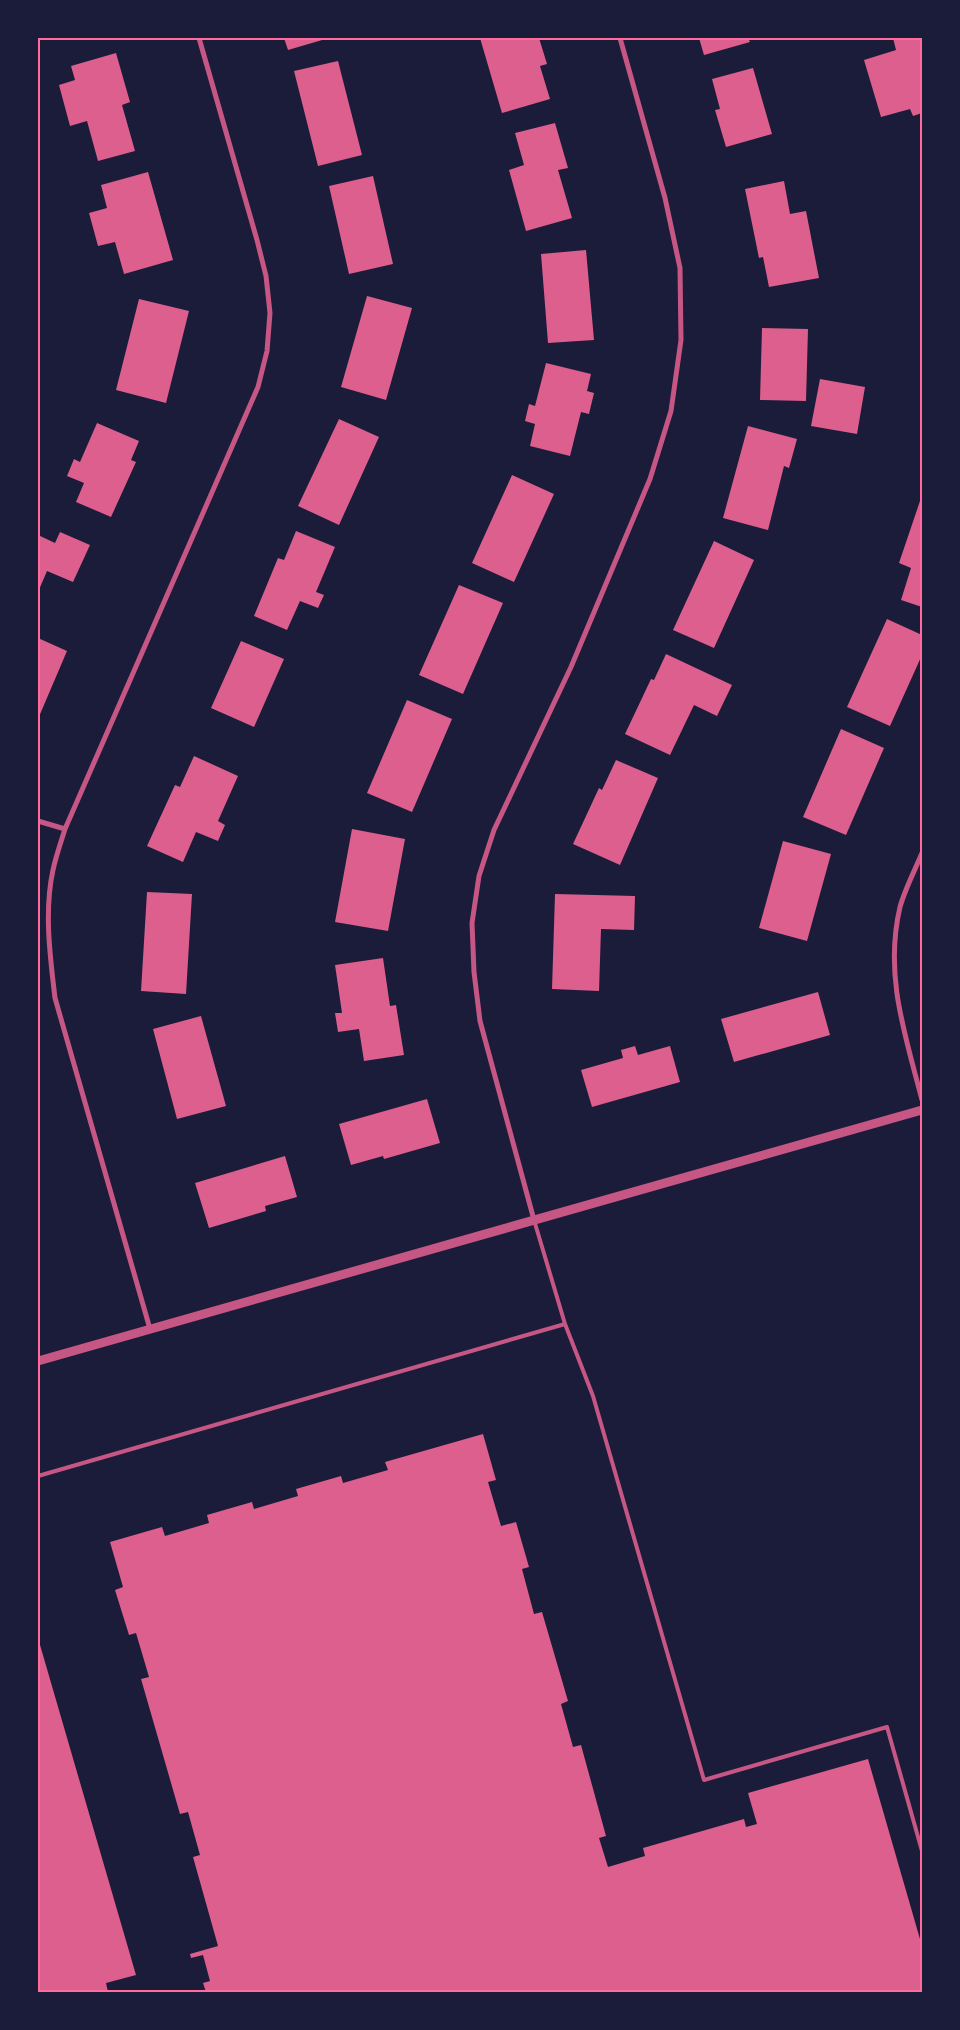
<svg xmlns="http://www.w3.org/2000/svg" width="960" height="2030" viewBox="0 0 960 2030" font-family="'DejaVu Sans',sans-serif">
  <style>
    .building { fill: #dd5f8e }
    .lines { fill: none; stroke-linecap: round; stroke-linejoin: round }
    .service { stroke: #c65784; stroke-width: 4 }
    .minor { stroke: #c65784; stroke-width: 5 }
    .tertiary { stroke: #c65784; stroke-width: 9 }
    .neatline { fill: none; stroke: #ff6b9d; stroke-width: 2 }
  </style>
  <rect width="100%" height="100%" fill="#1b1b3a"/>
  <path class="building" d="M284,38H329L288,50Z
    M480,38H539L547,64L540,66L550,99L502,113Z
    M699,38H748L750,42L704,55Z
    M893,38H922V113L913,116L910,109L881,117L864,60L896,50Z
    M116,53L130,102L122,105L135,151L98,161L87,121L70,126L59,85L75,80L71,66Z
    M338,61L362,155L318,166L294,71Z
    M753,68L772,134L726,147L715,110L720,109L712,79Z
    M555,123L568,168L558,170L572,218L526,231L509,170L524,165L515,133Z
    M148,172L173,260L124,274L115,242L98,246L89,213L107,208L101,185Z
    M373,176L393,264L349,274L329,186Z
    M784,181L790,214L806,211L819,278L769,287L763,257L759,258L745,189Z
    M586,250L594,340L548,343L541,254Z
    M367,296L412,308L386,400L341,387Z
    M139,299L189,311L166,403L116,390Z
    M762,328L808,329L806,401L760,400Z
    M546,363L591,374L587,391L594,393L589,414L581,412L570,456L530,446L535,424L525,421L529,404L535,406Z
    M820,379L865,387L857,434L811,426Z
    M339,419L379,437L339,525L298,506Z
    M97,423L139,441L131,460L136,462L111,517L76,502L84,483L67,476L74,459L80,462Z
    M748,426L797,439L789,468L784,466L768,530L723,518Z
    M512,475L554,494L514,582L472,563Z
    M920,501L922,502V607L901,600L911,568L899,563Z
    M296,531L335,547L316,592L324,595L318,608L300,601L287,630L254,616L278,558L284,560Z
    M60,532L90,545L73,582L47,571L38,592V535L55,543Z
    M714,541L754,560L714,648L673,630Z
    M459,585L503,603L463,694L419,675Z
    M887,619L922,635V655L890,726L847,707Z
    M38,638L67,651L38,719Z
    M241,641L284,659L254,727L211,708Z
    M666,654L732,685L717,716L694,705L670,755L625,734L651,679L654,680Z
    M407,700L452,719L412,812L367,793Z
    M841,729L884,748L846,835L803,817Z
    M194,756L238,776L218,821L225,825L218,841L196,832L183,862L147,846L175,785L180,787Z
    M616,760L658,778L620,865L573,844L599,788L602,790Z
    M352,829L405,839L388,931L335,922Z
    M783,841L831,854L807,941L759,928Z
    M147,892L192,894L186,994L141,991Z
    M555,894L635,896L634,930L601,929L599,991L552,989Z
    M383,958L390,1006L396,1005L404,1055L364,1061L359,1029L338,1032L335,1013H342L335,965Z
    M818,992L830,1035L734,1062L721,1019Z
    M201,1016L226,1106L177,1119L153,1029Z
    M635,1046L638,1055L670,1046L680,1082L592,1107L581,1070L623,1058L621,1050Z
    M427,1099L440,1143L384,1159L383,1156L351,1165L339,1124Z
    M285,1156L297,1197L265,1206L266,1211L209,1228L195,1183Z
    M483,1434L496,1480L488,1482L501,1526L516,1522L529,1567L522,1569L534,1614L542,1612L568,1701L561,1704L573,1747L581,1745L606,1836L599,1838L608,1867L645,1856L643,1848L744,1819L746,1827L757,1824L748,1793L868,1759L922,1946V1992H206L203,1983L210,1981L203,1955L191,1958L190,1954L218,1946L193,1857L200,1855L188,1812L180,1814L141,1679L149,1677L136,1633L129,1635L115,1590L123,1587L110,1542L162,1527L165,1536L209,1523L207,1515L252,1502L254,1509L298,1496L296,1489L341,1476L343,1483L388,1470L385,1462Z
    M38,1638L136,1975L106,1983L108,1992H38Z"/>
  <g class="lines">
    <path class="service" d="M534,1220L565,1324L593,1396L704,1780L887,1727L922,1851
      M38,1476L565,1324"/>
    <path class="minor" d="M38,821L65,829
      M922,853C915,870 905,889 900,907C884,975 905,1034 922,1100
      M534,1220L480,1021L474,972L472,923L479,876L494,830L571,667L650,479L671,411L681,340L680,268L665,198L620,38
      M150,1329L55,998C50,956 44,911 53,870C56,856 61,842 65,829L258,387L267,351L270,313L266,276L257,240L199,38"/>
    <path class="tertiary" d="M38,1361L922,1110"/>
  </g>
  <rect width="960" height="2030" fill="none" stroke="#1b1b3a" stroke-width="78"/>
  <rect x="39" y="39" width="882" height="1952" class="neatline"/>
</svg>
